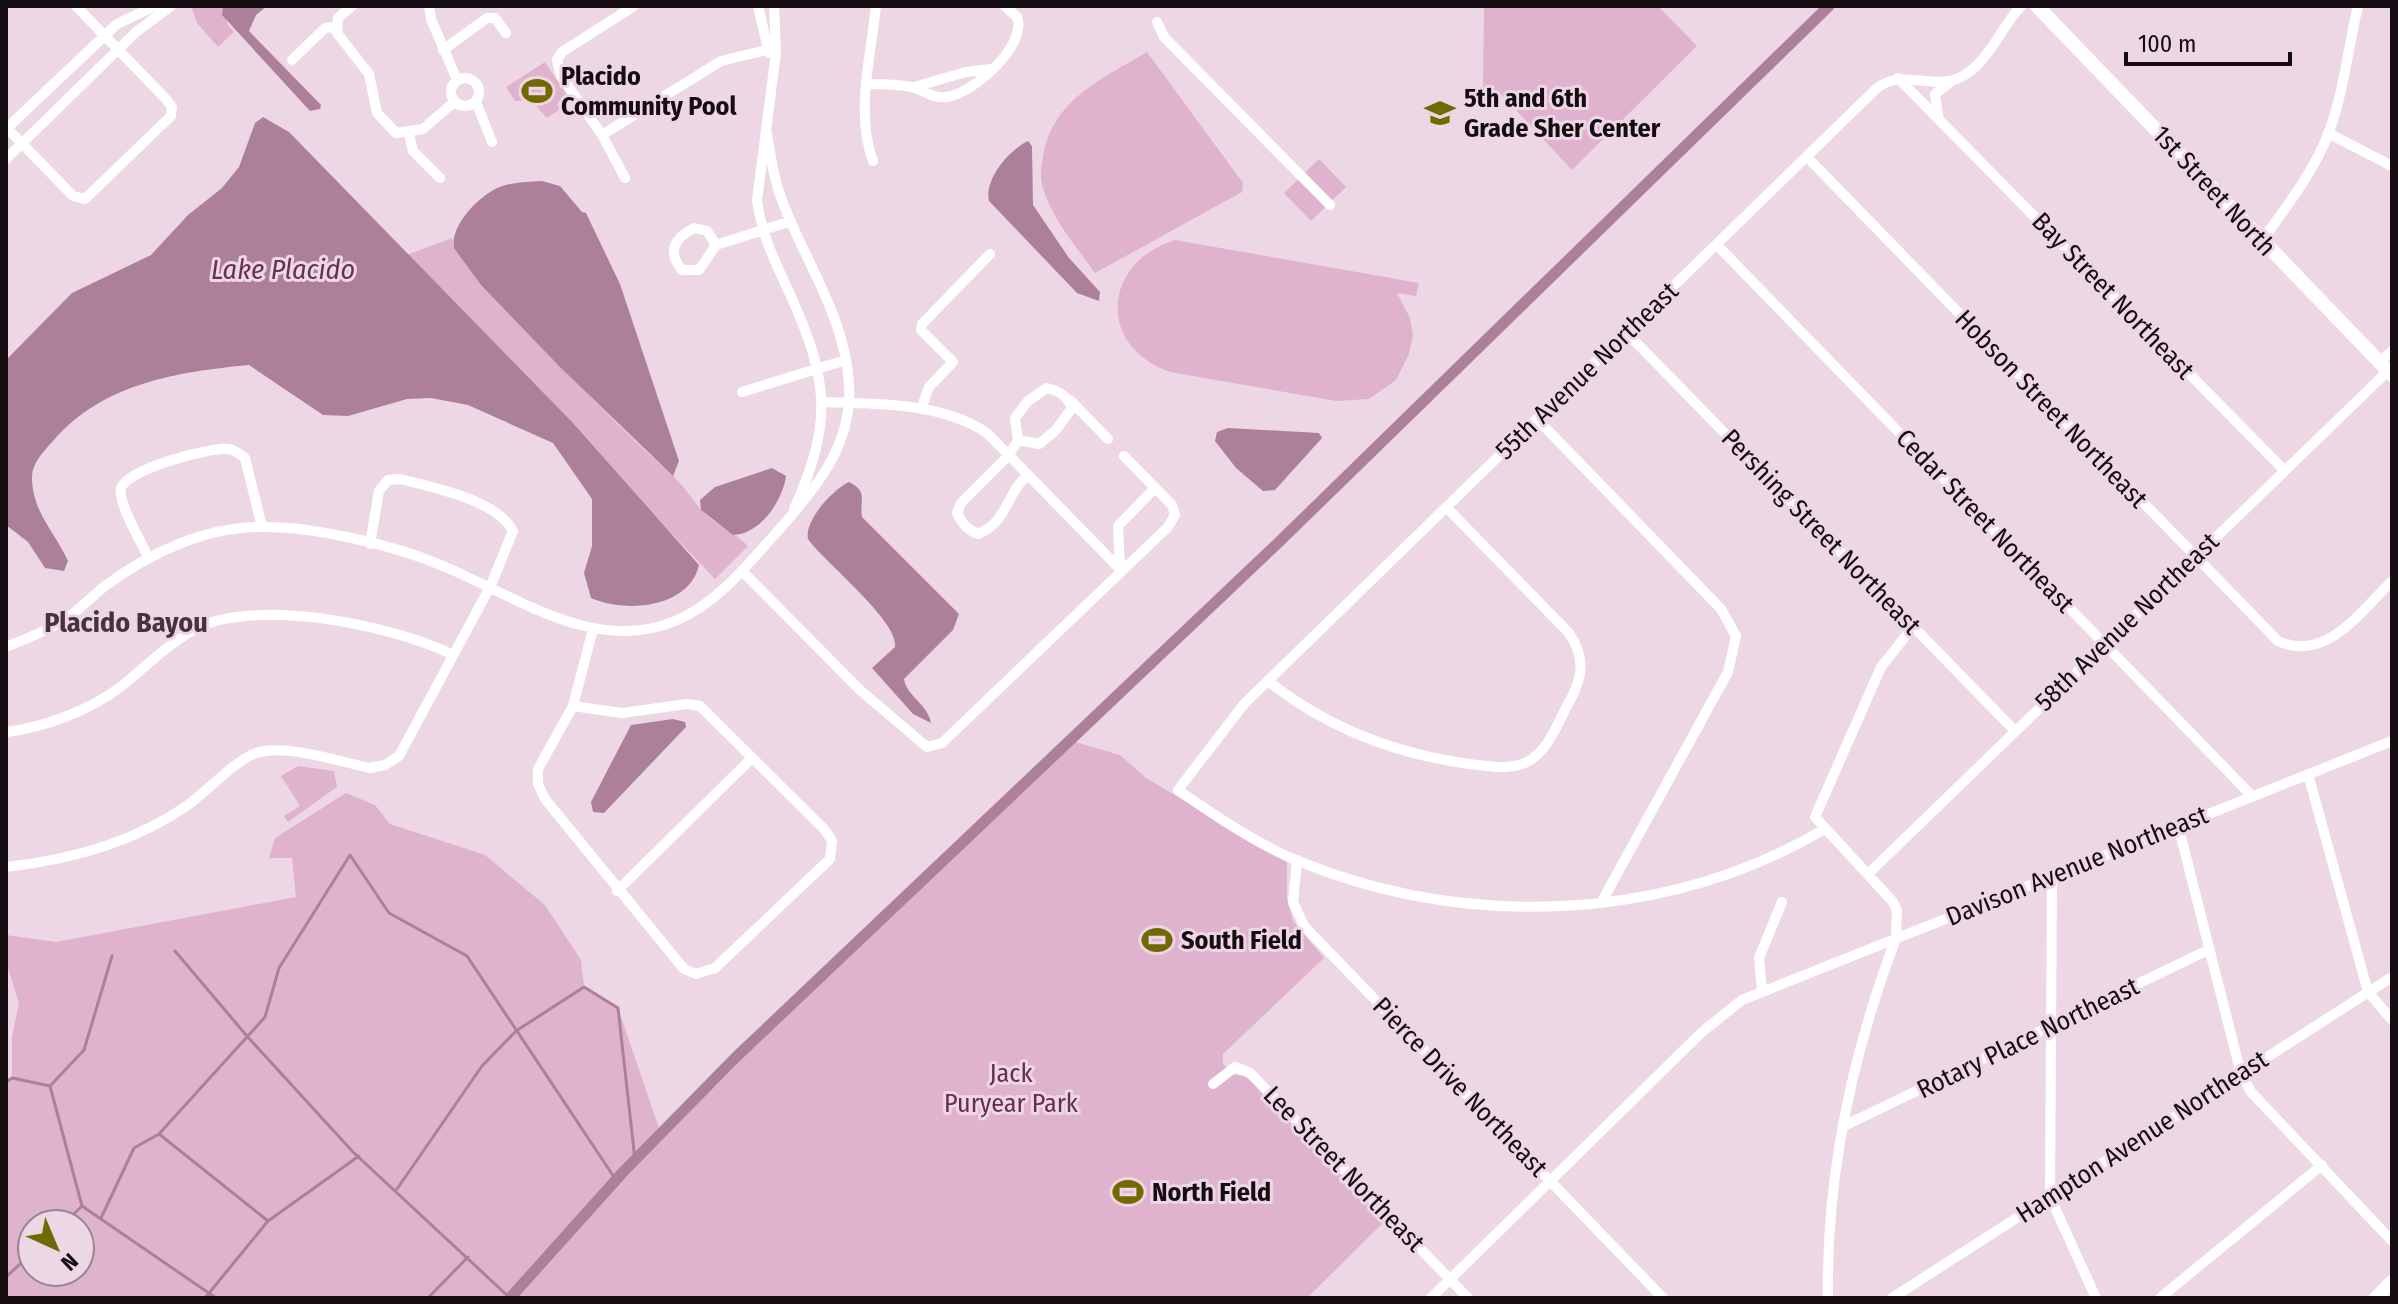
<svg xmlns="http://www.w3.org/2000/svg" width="2398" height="1304" viewBox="0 0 2398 1304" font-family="'Fira Sans Condensed',sans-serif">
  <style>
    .green { fill: #dfb2ce; fill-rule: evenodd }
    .water { fill: #ac809b }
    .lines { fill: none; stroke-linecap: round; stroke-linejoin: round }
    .stream { stroke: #ac809b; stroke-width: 3 }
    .canal { stroke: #ac809b; stroke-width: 11 }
    .street { stroke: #fff; stroke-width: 10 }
    .secondary { stroke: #fff; stroke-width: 14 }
    .labels { text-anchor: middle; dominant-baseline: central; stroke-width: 6; stroke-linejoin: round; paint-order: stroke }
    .poi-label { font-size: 26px; font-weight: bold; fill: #150d12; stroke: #eed7e5; text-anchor: start }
    .street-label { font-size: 26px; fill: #150d12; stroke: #eed7e5 }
    .park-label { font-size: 26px; fill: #652d53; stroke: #eed7e5 }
    .water-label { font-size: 28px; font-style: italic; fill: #682f55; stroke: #eed7e5 }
    .neighbourhood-label { font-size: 28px; font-weight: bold; fill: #45343f; stroke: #eed7e5 }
  </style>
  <rect width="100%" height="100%" fill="#eed7e5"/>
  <path class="green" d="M191,6H223L228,25L234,32L218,47L197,23Z
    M1484,6H1658L1697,46L1572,170L1497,90L1491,97L1483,90Z
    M1147,52L1243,183L1242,192L1095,273C1076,246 1052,219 1043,188C1040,179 1041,166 1043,157C1052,100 1102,79 1147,52Z
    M545,62L567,95L557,104L560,109L547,118L531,100L515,101L506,87Z
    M1319,159L1346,187L1311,221L1284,193Z
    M452,238L454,248C524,327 595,406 674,477C686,488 694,503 705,514C720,527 735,533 748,546L715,579L407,255Z
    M1175,240L1419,283L1416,296L1397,293L1410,318L1413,335L1409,354L1396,380L1369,399L1336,401L1170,372C1096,346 1103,262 1175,240Z
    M1068,740L1120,755L1146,778L1287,862V899L1293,921L1324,958L1223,1054V1064L1234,1075L1246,1076L1385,1221L1307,1298H6V1082L12,1078V1037L19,1003L6,962V935L56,942L296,897L292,858H269L275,838L346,793L375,805L390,824L485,855L545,905L581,960L584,987L618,1008L661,1134ZM32,1224H80V1272H32Z
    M298,766L334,771L337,787L288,822L284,816L300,806L281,776Z"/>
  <path class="water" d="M223,6H267L256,15L249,31L321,105L320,109L310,111L222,15Z
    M263,117L289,132L572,422L699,565C689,609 624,613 591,598L584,573L592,546V499L553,443L468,405L431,398L407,399L348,416L323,415L249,365C177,372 103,383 53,441C44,451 32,463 32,477C32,512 55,532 68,561L64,571L45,568L28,542L6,525V360L72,293L151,255L188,215L222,188L239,167L255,123Z
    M1028,141L1032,146L1033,205L1069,258L1100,292L1099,301L1077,293L989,201C984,179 1009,150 1028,141Z
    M542,181L560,186L582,212L586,213L620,284L679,461L673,476L560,367L481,285L454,248C450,226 477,198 497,188C510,182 527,182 542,181Z
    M1228,428L1319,433L1322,438L1275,490L1263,491L1236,468L1215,441L1217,432Z
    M772,468L786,476C783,500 760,535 733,535L701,510L700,500L715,487Z
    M849,482C869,492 859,500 862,517L959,614L953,630L904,679C907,697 928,704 931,723L913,714L872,668L895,647C899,621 824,562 808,539C804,521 833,489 849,482Z
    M673,719L685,722L686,727L604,813L593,812L591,802L631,725Z"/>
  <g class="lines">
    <path class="stream" d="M175,951L246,1035L353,1152L510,1298
      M112,956L84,1050L50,1086L82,1206L216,1298
      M6,1082L12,1078L50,1086
      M159,1134L268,1221
      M397,1189L482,1066L516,1031L584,987L618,1008L635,1160
      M101,1218L134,1148L159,1134L265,1017L279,968L350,855L389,913L467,956L616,1180
      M63,1224L82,1206
      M6,1277L32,1253
      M205,1298L268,1221L359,1156
      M428,1298L468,1257"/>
    <path class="canal" d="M510,1298L624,1171L735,1058L1279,542L1829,6"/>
    <path class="street" d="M352,6L338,18L337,33L369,74L377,113L396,133L423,129L454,102
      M429,6L431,19L457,80
      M634,6L562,52L557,60L561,76L602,135L721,61L767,50L776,41
      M758,6L769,53
      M774,6L776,53L757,200C761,233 775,262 789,292C828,378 834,421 794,509
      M1157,22L1164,37L1330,205
      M443,50L487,18H495L506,33
      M292,60L325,28L335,27
      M451 92a14 14 0 1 1 28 0a14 14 0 1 1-28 0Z
      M1898,78L2283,469
      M868,84C882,84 897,84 911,87C924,89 932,99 946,97C973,94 1028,45 1017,17L1005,6
      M914,87L966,72L990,69
      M476,102L492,142
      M1938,115L1935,94L1950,82
      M6,127L73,196L85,199L171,116L172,107L165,98L76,6
      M6,129L117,24L155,6
      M2328,133L2392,166
      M409,134L413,151L440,178
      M602,135L625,178
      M1807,157L2278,641C2326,663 2361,611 2392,581
      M6,159L136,32L171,6
      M873,161C855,114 871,55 876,6
      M2261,242C2286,207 2314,172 2329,132C2344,91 2348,48 2358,6
      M716,245L707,231L694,228C674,238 667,252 682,270H699L716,245L791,221
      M1717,245L2252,796
      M1627,333L2015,731
      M2379,362L2392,351
      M742,392L846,360
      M1070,400L1108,439
      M822,402C877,404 941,402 987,433L1120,569
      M921,409L929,387L953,362L921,330L922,324L990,254
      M1537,419L1721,609L1736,636L1728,672L1601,903
      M1018,440L1039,444L1055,431L1072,408C1067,396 1060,391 1047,388L1028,401L1015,418L1018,440L1009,455L961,503L957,513C962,523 967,530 978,534C1008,522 1006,493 1028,475
      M148,557C142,543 117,502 121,488C128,469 209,447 229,449C235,450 241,455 245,458L262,527
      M1120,569L1118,526L1155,488
      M742,571L860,690L927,747L942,743L1168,527L1175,515L1172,505L1124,456
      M6,647C26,639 46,631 65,620C79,610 91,597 105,586C148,554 204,527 260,527C313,526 394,545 443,566C514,595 595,655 675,621C717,604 747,565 777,532C814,491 853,445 849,385C846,319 806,263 783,203C774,181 771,157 767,134
      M1268,681C1326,727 1396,754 1469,764C1490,766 1510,771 1529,761C1548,750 1557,725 1567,706C1582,680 1587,660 1569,633L1446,507
      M573,706L622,713L687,704L700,706L825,830L832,841L830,859L715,968L696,974L684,969L545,799L538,784V769L573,706L593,629
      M6,732C46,727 91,710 123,685C145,667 166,646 190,632C249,595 393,625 453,655
      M2308,774L2368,992L2392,1020
      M2178,825L2241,1074L2251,1092L2392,1241
      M1825,829C1666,922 1468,930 1298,861C1255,843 1216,816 1178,790L1244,704L1877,88C1903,68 1932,91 1961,77C1987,65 2001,27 2021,6
      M1297,860L1293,902L1304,926L1663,1298
      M6,867C70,860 135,842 188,805C207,791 236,760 256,753C284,743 341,762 370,768L385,765L399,756L491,585L513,531C497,500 432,487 400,479L388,480L379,491L370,544
      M1868,874L2388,371
      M2052,876L2050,1197L2096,1298
      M617,891L751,759
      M1762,990L1759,958L1782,902
      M1213,1084L1235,1067L1250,1073L1468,1298
      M1846,1125L2208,950
      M1431,1298L1702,1032L1742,1000L2392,741
      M1828,1298C1826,1175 1853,1052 1896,938L1897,911L1893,902L1815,817L1881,667L1913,627
      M1892,1298L2392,977
      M2160,1298L2322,1165"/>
    <path class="secondary" d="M2037,6L2392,375
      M2376,1298L2392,1282"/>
  </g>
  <defs>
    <g id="stadium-bare" transform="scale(2.4)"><path d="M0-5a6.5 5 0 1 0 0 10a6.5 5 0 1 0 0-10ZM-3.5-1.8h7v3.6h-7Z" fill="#716902" stroke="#eed7e5" stroke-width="2.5" paint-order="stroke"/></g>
    <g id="school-bare" transform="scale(2.4)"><path d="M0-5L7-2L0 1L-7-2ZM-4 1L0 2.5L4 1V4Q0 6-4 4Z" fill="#716902" stroke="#eed7e5" stroke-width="2.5" paint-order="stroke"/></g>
  </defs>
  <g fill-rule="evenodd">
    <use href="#stadium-bare" x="537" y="91"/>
    <use href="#school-bare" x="1440" y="113"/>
    <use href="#stadium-bare" x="1157" y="940"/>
    <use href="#stadium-bare" x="1128" y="1192"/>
  </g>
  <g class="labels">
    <g class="poi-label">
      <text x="561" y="76">Placido<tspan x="561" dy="30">Community Pool</tspan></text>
      <text x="1464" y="98">5th and 6th<tspan x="1464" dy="30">Grade Sher Center</tspan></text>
      <text x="1181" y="940">South Field</text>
      <text x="1152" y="1192">North Field</text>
    </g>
    <g class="street-label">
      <text transform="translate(2214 191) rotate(47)">1st Street North</text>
      <text transform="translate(2113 296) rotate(46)">Bay Street Northeast</text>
      <text transform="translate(1587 371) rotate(-44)">55th Avenue Northeast</text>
      <text transform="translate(2051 409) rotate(46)">Hobson Street Northeast</text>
      <text transform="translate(1985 521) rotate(46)">Cedar Street Northeast</text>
      <text transform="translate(1821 532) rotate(46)">Pershing Street Northeast</text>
      <text transform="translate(2127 622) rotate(-44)">58th Avenue Northeast</text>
      <text transform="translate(2077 866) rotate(-22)">Davison Avenue Northeast</text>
      <text transform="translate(2028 1038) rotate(-26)">Rotary Place Northeast</text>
      <text transform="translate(1460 1087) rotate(46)">Pierce Drive Northeast</text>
      <text transform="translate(2142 1137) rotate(-33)">Hampton Avenue Northeast</text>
      <text transform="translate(1344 1169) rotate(46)">Lee Street Northeast</text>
    </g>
    <g class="park-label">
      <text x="1011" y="1073">Jack<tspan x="1011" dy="30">Puryear Park</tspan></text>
    </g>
    <g class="water-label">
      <text x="283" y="269">Lake Placido</text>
    </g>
    <g class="neighbourhood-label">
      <text x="126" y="622">Placido Bayou</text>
    </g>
  </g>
  <rect width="2398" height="1304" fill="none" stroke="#150d12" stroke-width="16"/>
  <g transform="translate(56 1248) rotate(136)"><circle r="38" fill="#eed7e5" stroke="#978691" stroke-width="2"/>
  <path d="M0-6L14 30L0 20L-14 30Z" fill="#716902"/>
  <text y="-12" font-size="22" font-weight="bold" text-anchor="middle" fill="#150d12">N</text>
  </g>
  <path d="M2126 52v12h164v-12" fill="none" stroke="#150d12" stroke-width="4"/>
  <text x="2138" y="52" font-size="24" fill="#150d12" stroke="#eed7e5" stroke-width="6" paint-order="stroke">100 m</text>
</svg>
